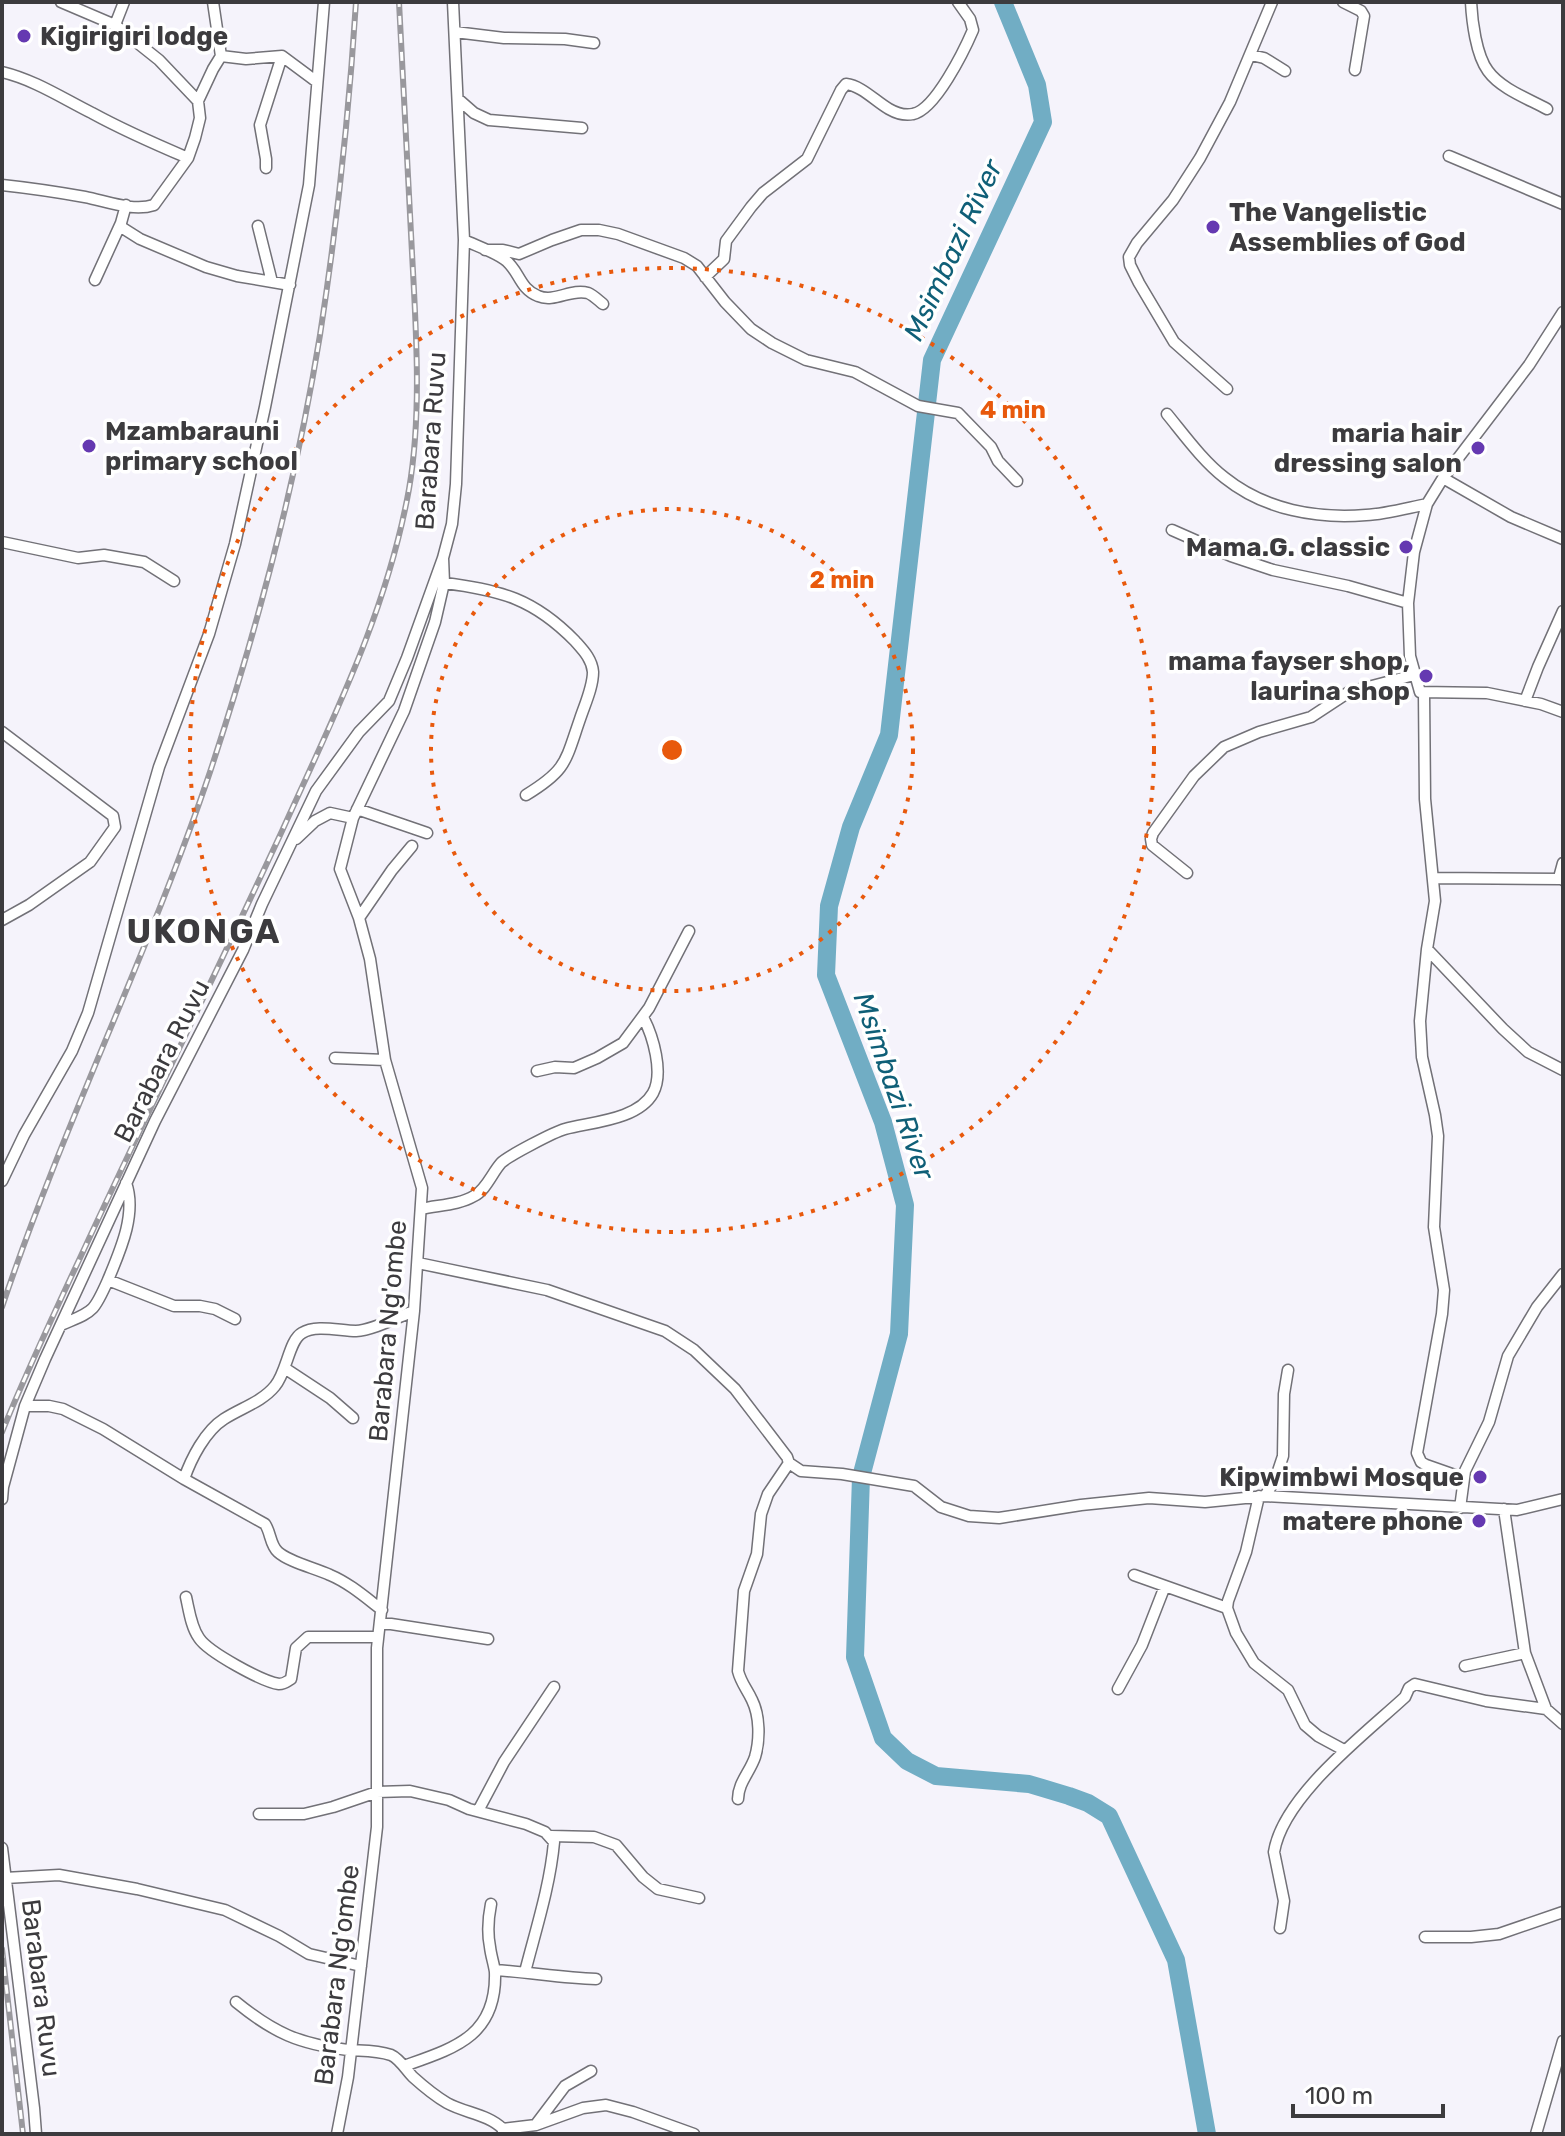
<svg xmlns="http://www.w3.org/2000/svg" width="1565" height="2136" viewBox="0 0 1565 2136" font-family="Rubik,sans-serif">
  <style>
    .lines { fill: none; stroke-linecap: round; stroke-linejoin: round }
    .river { stroke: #71adc4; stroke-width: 18 }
    .minor-casing { stroke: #727177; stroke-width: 13 }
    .minor { stroke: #fff; stroke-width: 10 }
    .rail-casing { stroke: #99989d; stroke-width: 6 }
    .rail { stroke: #fff; stroke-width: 3; stroke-dasharray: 9; stroke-linecap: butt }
    .ring { fill: none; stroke: #e8590c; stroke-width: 4; stroke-dasharray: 4 8 }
    .poi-dot { fill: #6539b1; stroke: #fff; stroke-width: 3 }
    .labels { text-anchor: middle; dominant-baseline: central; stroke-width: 7; stroke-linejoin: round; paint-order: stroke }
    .poi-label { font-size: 26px; font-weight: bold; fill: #3c3b3e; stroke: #fff; text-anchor: end }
    .street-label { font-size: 26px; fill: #3c3b3e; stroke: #fff }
    .water-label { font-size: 28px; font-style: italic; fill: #0f5f77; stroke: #fff }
    .district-label { font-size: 34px; font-weight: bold; letter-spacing: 2px; fill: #3c3b3e; stroke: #fff }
    .centre { fill: #e8590c; stroke: #fff; stroke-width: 4 }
    .ring-label { font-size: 24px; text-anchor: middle; font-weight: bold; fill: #e8590c; stroke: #fff; stroke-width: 7; stroke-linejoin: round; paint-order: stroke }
  </style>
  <rect width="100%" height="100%" fill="#f5f3fb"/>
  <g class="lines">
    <path class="river" d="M1003,2L1037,85L1043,122L932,360L889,735L851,827L829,906L826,975L883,1122L905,1205L899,1334L861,1477L855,1657L883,1738L907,1761L936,1776L1029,1784L1069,1796L1088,1803L1109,1816L1176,1960L1207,2134"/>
    <g class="minor-casing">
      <path id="minor" d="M61,2L115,25L159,60L198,101
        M213,2L221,56
        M1343,2L1361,11L1364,16L1355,70
        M1471,2C1472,21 1476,55 1488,71C1501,89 1529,99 1547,109
        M115,25L124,2
        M455,32L504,38L565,39L594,43
        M1251,55L1264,58L1285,71
        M2,72C35,80 62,98 92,113C123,130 155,144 188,158
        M458,99L474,113L489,120L582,128
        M1449,156L1563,204
        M266,168V159L260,125L282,56
        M2,185C30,188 57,192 85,197C106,201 133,212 154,205L188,158L195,138L200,118L198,101L213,69L221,56L246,59L282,56L317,82
        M126,205L121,223V227L140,239L206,267L237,276L290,285
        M258,226L272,282
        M464,240C477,246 492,251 504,259C519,269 519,289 538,296C555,303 571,288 588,293C593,295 598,300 603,304
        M485,250H503L519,254L552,240L581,230H599L618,234L684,258L697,266L725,302L751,329L772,343L806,360L855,372L918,406L958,413L991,447L998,461L1017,481
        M705,277L724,259L726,241L751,207L763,193L807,159L841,90L846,84C862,86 875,101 889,109C896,113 904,116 913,114C935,110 964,51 973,30L970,19L958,2
        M95,280L121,223
        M1563,312L1529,365L1443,478L1427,504L1414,552L1408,603L1410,656L1420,692L1487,693L1541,704L1563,712
        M1227,389L1174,342L1139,283L1130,265L1129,257L1137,243L1173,200L1200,158L1230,102L1272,2
        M1167,414C1185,436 1203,461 1225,478C1265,510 1317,519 1366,515C1386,514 1407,508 1427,504
        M1443,478L1511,517L1563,539
        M1172,530L1231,556L1273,570L1348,586L1408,603
        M2,542L78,558L104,555L144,562L174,581
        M444,583C501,590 534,599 575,641C583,650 592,659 593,672C593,687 585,704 580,719C565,762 567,770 526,795
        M1424,693L1425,799L1435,901L1427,949L1420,1021L1422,1057L1435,1115L1438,1136L1434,1227L1444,1290L1442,1314L1417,1453L1421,1462L1426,1465L1463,1478
        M1525,701L1538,667L1563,611
        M2,732L113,816L115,827L90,862L29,905L2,920
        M357,809L427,833
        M296,839L315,821L330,813L353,818
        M1563,863L1560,874L1563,880
        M1187,873L1152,845L1151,839L1153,833L1194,776L1224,747L1259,732L1311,717L1349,692L1414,675
        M1434,878L1561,879
        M359,918L392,870L412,846
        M1427,949L1503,1029L1528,1052L1563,1070
        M335,1058L385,1060
        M537,1071L555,1067L574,1068L597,1058L623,1043L649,1008L689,931
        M2,1181L24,1135L72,1051L88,1013L159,767L209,634L235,544L265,407L309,185L324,2
        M421,1209C438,1205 459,1205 474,1196C486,1190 492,1173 501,1163C508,1156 554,1132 565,1129C591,1122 638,1120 653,1093C664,1073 653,1036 643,1017
        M418,1263L547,1290L665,1331L694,1350L735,1389L787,1457L789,1463L768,1494L761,1514L757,1554L744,1591L738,1671C741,1683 747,1689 752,1700C760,1716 760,1740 755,1757C750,1772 738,1783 738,1799
        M108,1280C120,1251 137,1214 126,1183
        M61,1325C93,1311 93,1314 108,1280L174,1306H200L215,1309L235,1319
        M286,1369L330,1398L353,1418
        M25,1406H49L63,1409L103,1429L184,1479L265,1524C271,1533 270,1545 278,1552C289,1562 315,1568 330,1575C349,1583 365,1597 382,1610
        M789,1463L801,1471L842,1474L914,1486L941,1507L969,1516L999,1518L1081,1505L1149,1498L1205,1502L1265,1496L1517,1510L1563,1499
        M184,1479C191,1459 205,1431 224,1419C241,1408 262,1402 275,1386C287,1372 289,1340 302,1333C316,1324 340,1331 356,1331C373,1330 398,1317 414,1311
        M1259,1496L1246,1552L1228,1601L1227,1608L1236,1633L1254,1663L1288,1690L1305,1725L1318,1736L1344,1750
        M1265,1496L1275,1480L1283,1456L1284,1394L1288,1370
        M2,1499L3,1487L25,1406L45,1359L155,1121L243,950L262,904L316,791L359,732L389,701L407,658L443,558L452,524L456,484L464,240L453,2
        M1460,1508L1465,1471L1489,1422L1508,1356L1537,1307L1563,1274
        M1504,1509L1525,1653L1546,1709L1563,1724
        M1134,1575L1227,1608
        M186,1597C189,1610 191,1627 199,1638C208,1652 263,1682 279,1684C285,1684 286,1682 291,1679L296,1648L308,1637H378
        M380,1624H391L488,1639
        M1465,1666L1525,1653
        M1118,1689L1142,1645L1165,1586
        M478,1811L504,1762L554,1687
        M259,1814H304L333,1807L377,1792L410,1791L449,1800L469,1809L526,1824L545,1832L554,1842C550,1886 536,1929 525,1972
        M551,1836L594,1837L616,1845L643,1877L658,1889L699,1898
        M2,1848L34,2108L36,2134
        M5,1878L59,1875L137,1889L225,1910L279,1936L309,1954L361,1966
        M1280,1928L1284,1901L1274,1852C1283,1796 1365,1734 1405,1697L1409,1688L1415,1684L1486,1701L1546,1709
        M1425,1937H1471L1499,1934L1563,1912
        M495,1970C529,1972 562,1978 596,1979
        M236,2002C274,2033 299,2044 348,2050C363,2051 376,2050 391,2055C400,2059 406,2070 413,2077C423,2086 435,2096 447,2103C465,2113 488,2114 503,2129V2134
        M404,2066C455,2048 497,2036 495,1972C494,1964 491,1956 490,1947C487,1932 488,1919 491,1904
        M537,2123L565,2086L591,2071
        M503,2129L536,2125L583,2108L606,2105L633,2112L694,2134
        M337,2134L348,2077L377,1827V1648L414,1311L422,1188L385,1060L370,959L359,918L340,869L353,818L404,711L435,622L444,583L443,558
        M1536,2134L1563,2041"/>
    </g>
    <use href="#minor" class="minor"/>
    <g class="rail-casing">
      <path id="rail" d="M2,1307C63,1125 149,953 210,772C257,630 296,483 320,335C337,225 349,113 356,2
        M2,1432C30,1363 62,1297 93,1230C155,1097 220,965 282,831C333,718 387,612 409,489C422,414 416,329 412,253C408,169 403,86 399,2
        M2,1949L23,2134"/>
    </g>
    <use href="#rail" class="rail"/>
  </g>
  <g class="ring">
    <circle cx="672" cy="750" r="241"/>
    <circle cx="672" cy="750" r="482"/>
  </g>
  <g class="poi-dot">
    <circle cx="24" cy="36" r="8"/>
    <circle cx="1213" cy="227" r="8"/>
    <circle cx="89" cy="446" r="8"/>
    <circle cx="1478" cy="448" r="8"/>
    <circle cx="1406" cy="547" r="8"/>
    <circle cx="1426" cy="676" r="8"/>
    <circle cx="1480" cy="1477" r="8"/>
    <circle cx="1479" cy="1521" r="8"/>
  </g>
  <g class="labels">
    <g class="poi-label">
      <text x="40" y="36" text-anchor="start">Kigirigiri lodge</text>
      <text x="1229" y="212" text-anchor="start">The Vangelistic<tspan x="1229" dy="30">Assemblies of God</tspan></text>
      <text x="105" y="431" text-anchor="start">Mzambarauni<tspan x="105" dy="30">primary school</tspan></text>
      <text x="1462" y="433">maria hair<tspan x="1462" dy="30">dressing salon</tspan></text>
      <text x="1390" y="547">Mama.G. classic</text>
      <text x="1410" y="661">mama fayser shop,<tspan x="1410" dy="30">laurina shop</tspan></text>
      <text x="1464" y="1477">Kipwimbwi Mosque</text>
      <text x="1463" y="1521">matere phone</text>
    </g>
    <g class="street-label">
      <text transform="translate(431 441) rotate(-86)">Barabara Ruvu</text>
      <text transform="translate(162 1061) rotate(-63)">Barabara Ruvu</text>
      <text transform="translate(388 1331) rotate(-85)">Barabara Ng'ombe</text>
      <text transform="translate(337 1975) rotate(-83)">Barabara Ng'ombe</text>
      <text transform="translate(41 1988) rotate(83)">Barabara Ruvu</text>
    </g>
    <g class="water-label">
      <text transform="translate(953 250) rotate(-65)">Msimbazi River</text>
      <text transform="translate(894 1086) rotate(71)">Msimbazi River</text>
    </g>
    <g class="district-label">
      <text x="204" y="931">UKONGA</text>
    </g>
  </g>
  <circle cx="672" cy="750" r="12" class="centre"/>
  <g class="ring-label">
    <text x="1013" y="418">4 min</text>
    <text x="842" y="588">2 min</text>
  </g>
  <rect width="1565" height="2136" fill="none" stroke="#3c3b3e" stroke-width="8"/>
  <path d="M1293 2104v12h150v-12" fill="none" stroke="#3c3b3e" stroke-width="4"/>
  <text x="1305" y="2104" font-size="24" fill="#3c3b3e" stroke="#ffffff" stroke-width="6" paint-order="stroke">100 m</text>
</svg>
